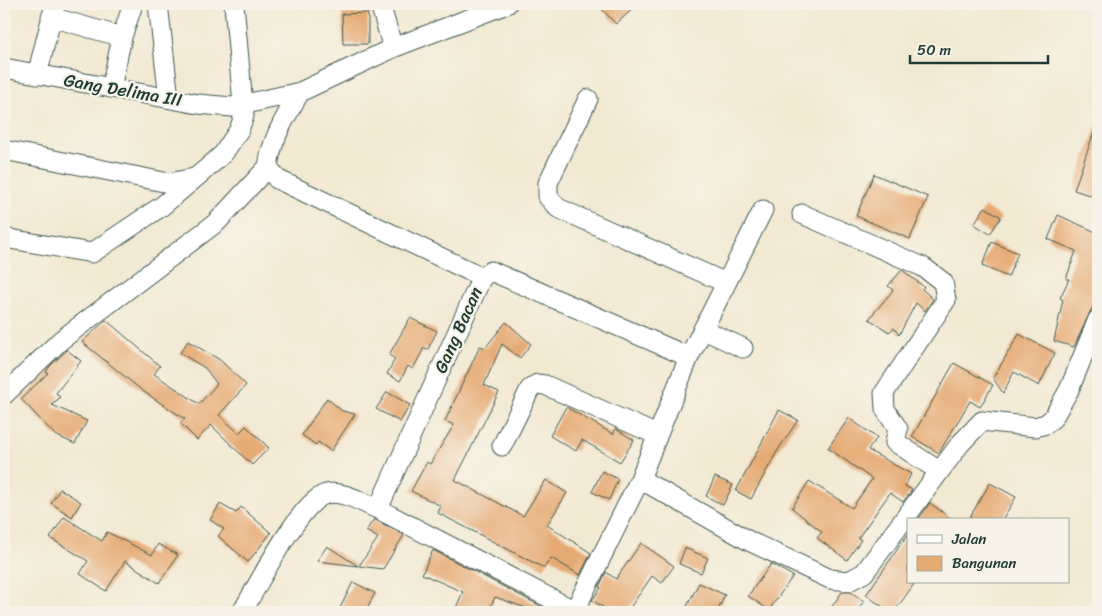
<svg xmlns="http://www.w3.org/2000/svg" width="1102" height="616" viewBox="0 0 1102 616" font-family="Sriracha,sans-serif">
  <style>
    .building { fill: #e6ab74 }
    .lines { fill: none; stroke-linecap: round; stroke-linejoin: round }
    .street-casing { stroke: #3f574c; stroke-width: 21 }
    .street { stroke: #fff; stroke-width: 19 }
    .labels { text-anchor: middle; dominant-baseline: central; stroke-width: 4.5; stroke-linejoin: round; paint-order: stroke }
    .street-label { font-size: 18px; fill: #1f3d34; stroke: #f7f3e8 }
  </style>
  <rect width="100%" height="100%" fill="#f7f3e8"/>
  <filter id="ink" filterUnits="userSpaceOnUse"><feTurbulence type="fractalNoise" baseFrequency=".02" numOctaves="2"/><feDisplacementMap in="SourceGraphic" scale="10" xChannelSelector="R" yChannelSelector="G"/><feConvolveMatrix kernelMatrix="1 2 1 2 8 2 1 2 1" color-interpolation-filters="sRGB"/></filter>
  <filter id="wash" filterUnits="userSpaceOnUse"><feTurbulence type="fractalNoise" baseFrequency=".0096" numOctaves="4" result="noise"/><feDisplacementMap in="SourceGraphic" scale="20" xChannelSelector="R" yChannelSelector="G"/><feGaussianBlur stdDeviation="1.12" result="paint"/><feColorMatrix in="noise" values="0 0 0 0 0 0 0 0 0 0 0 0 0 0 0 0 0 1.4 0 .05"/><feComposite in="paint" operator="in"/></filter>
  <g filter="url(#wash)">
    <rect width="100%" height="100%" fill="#f2e9d3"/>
    <g id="blocks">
      <path class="building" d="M597,4H638L616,24Z
        M368,13V44H343L342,14Z
        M1096,126L1098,127V198L1074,190Z
        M874,174L928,197L910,239L856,216Z
        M985,207L1001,217L990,234L974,224Z
        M1058,215L1098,233V295L1074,347L1054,341L1063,300L1060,298L1069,279H1066L1076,251L1048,239Z
        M992,242L1018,253L1008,277L982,266Z
        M902,270L924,287L922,289L933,299L925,311L916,303L899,335L894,328L889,332L869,319L893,290L888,286Z
        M410,318L437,331L428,349L424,348L413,369L408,366L400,381L387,374L395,359L389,355Z
        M106,320L160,366L154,374L199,404L217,384L205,368L180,353L188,341L220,360L246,385L219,415L239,433L246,426L269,448L252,465L211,425L197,440L180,423L185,419L144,392L82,342Z
        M506,322L531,344L520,358L502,344L484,385L499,392L455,480L523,516L546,480L567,493L547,525L591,553L580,575L551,558L544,568L438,513L441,506L411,491L427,462L430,464L454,425L445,421L480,346L485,348Z
        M1019,334L1055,353L1039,386L1014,372L1003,393L993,378Z
        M67,350L81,361L56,393L60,397L52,405L87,421L75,444L55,435L21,399L48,373L46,372L50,366Z
        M954,363L993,385L980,407L970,401L939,453L912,437Z
        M387,392L410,405L400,422L376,409Z
        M327,398L342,411L355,414L331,451L318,442L316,445L302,435Z
        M566,407L613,434L616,429L634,440L620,462L582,440L576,451L550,436Z
        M779,410L798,420L778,450L751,499L736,491Z
        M849,418L877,438L868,450L911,474L905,486L912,490L903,502L890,493L858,538L861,540L847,560L817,538L822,532L792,508L809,481L852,508L872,479L828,448Z
        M602,471L618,479L609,500L592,492Z
        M715,477L733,485L723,505L706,496Z
        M990,483L1016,497L1002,520H968Z
        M60,489L81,502L72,517L51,503Z
        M930,503L953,520H918Z
        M220,504L236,513L241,507L271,533L248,562L218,536L224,529L210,520Z
        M64,517L102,541L107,532L152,555L158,544L178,555L159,583L125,561L106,591L80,574L88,561L50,538Z
        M374,519L404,535L383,569L359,566L378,538L366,531Z
        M908,534V582L914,584L894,612H890L866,595Z
        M641,543L674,566L662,583L652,576L627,612H610L592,600L601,588L599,587L606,572L616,579Z
        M327,546L358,566L317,561Z
        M685,548L708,558L701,573L679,564Z
        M433,550L552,612H537L495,597L488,612H454L463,592L422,574Z
        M771,564L793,576L769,610L748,596Z
        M353,582L375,593L365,612H338Z
        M699,583L725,595L717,612H684Z
        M842,592H851L864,601L856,612H828Z"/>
    </g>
  </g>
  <g filter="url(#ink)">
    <use href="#blocks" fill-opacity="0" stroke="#3f574c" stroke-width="1"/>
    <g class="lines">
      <g class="street-casing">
        <path id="street" d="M158,4L169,98
          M380,4L393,48L507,4
          M51,17L122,37
          M4,68L198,104L232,107L300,92L393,48
          M37,75L55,4
          M111,88L122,37L133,4
          M300,92C286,116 271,140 268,167L277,179L482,277
          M588,99L548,183V197L558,208L726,283
          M4,150L169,183L194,178
          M802,214L923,267L943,282L946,300L884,393L885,409L898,429L895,442L939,471
          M4,238L92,253L162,206L206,169L223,154L239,130L244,116L234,4
          M704,330L743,348
          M4,395L61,340L217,222L268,167
          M502,446L530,389L537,384L545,385L657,435
          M640,479L751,542L830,579L849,581L864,573L960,444L982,421L1035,427L1046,424L1053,418L1069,390L1098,319
          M378,509L482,277L491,271L689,357
          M575,610L640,479L689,357L763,210
          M242,612C257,587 300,501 326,494C343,490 363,503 378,509L577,612"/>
      </g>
      <use href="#street" class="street"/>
    </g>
  </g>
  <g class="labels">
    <g class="street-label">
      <text transform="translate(123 90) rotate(10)">Gang Delima III</text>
      <text transform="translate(458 330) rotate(-66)">Gang Bacan</text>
    </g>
  </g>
  <rect width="1102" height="616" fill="none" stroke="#f7f3e8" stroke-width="20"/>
  <rect x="907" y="518" width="162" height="65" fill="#f7f3e8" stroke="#a1aaa0"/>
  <rect x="917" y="535" width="25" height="8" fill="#ffffff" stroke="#a1aaa0"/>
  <text x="952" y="544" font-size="15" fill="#1f3d34">Jalan</text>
  <rect x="917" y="556" width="25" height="15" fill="#e6ab74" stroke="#a1aaa0"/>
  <text x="952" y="568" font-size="15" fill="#1f3d34">Bangunan</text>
  <path d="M910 55v8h138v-8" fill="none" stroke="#1f3d34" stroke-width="2.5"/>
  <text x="917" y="55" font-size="15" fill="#1f3d34" stroke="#f7f3e8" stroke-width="4" paint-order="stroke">50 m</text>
</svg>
